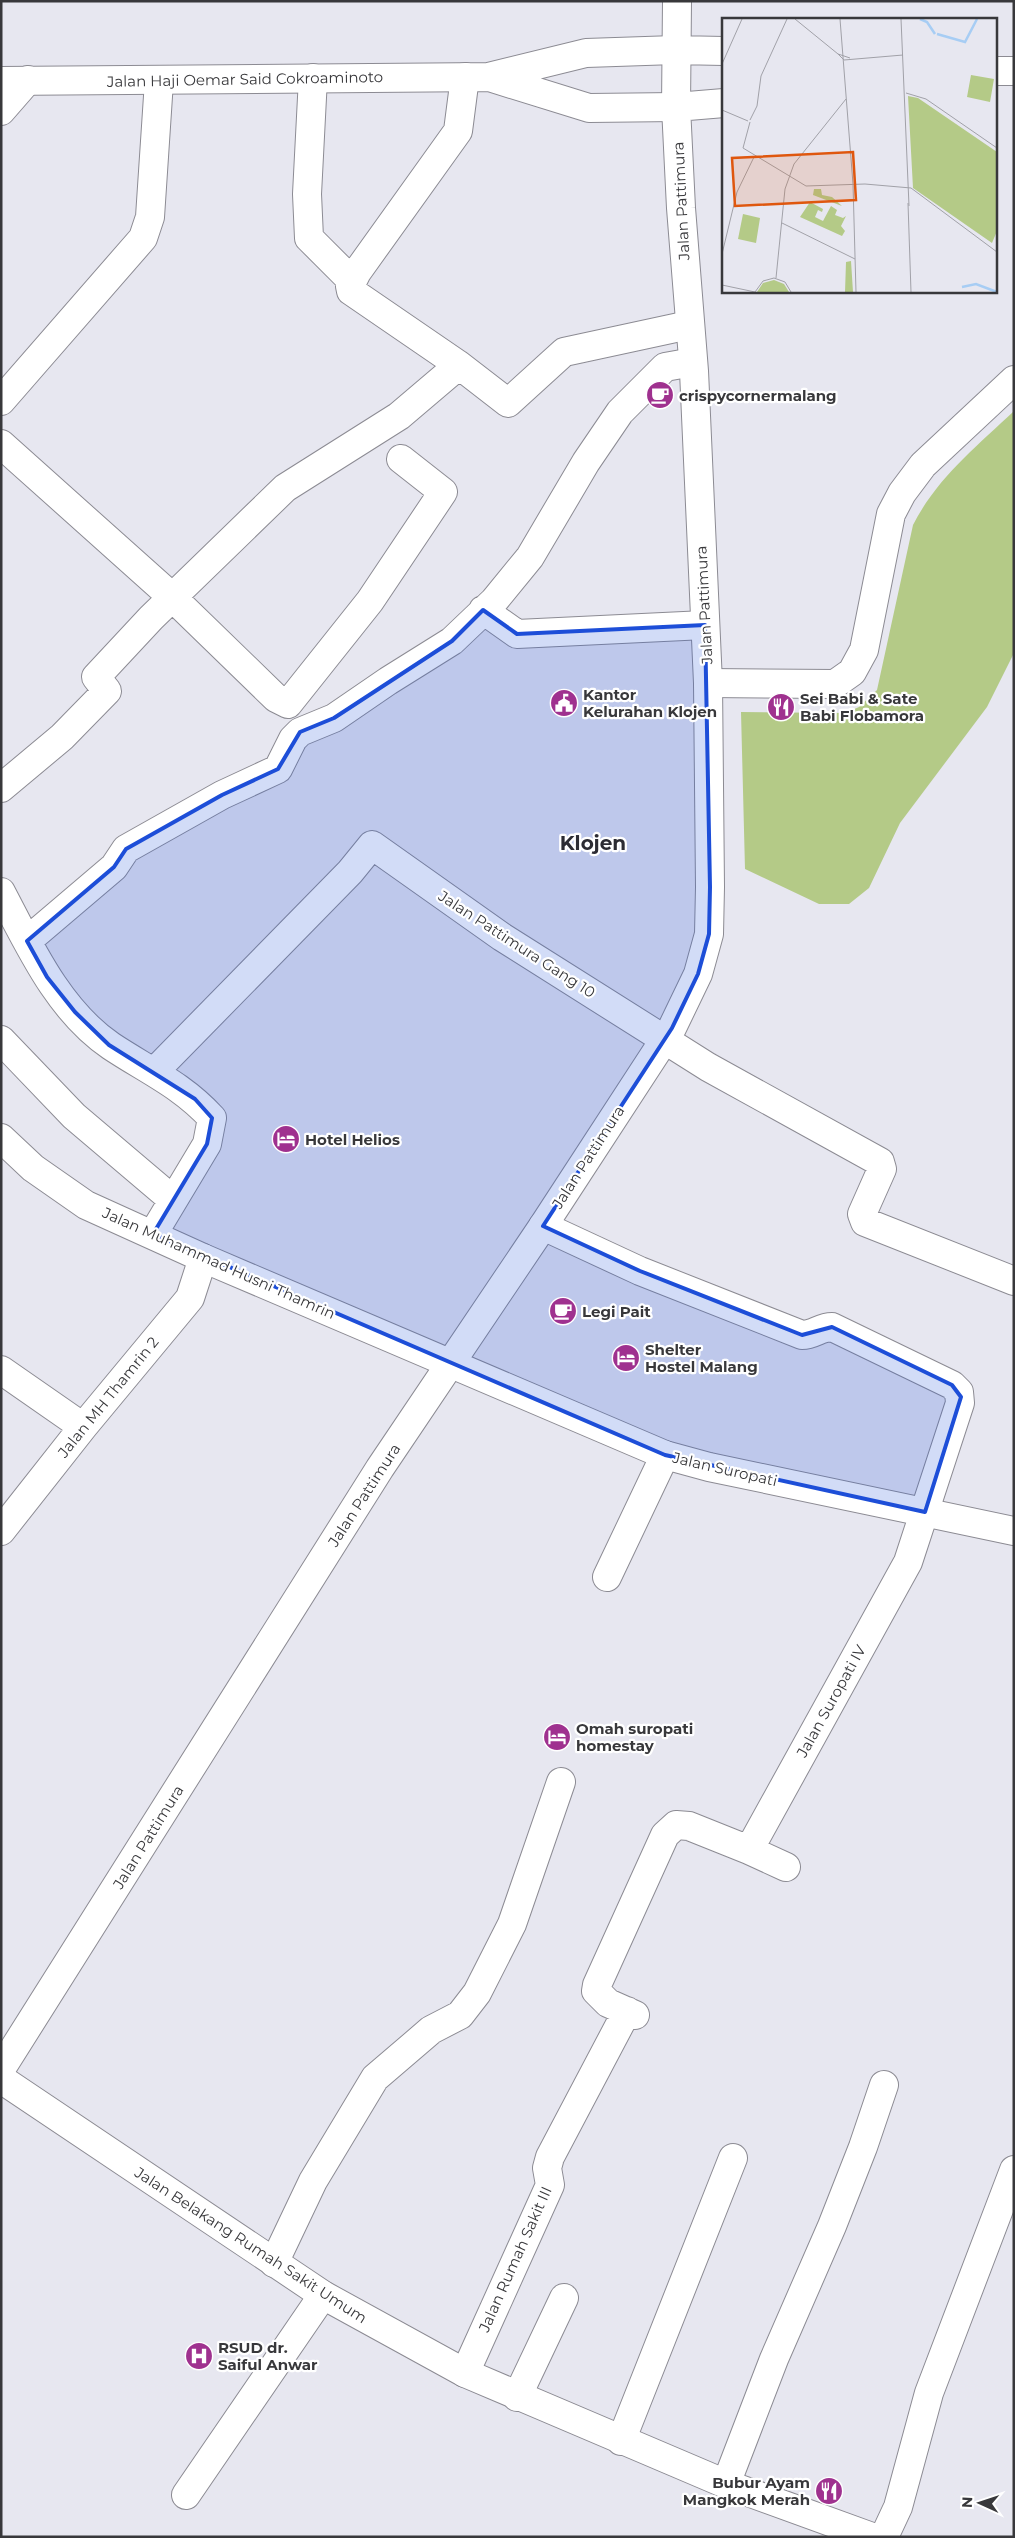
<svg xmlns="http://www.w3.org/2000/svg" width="1015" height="2538" viewBox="0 0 1015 2538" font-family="Montserrat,sans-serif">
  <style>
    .green { fill: #b4ca87 }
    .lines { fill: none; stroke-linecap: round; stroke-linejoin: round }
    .minor-casing { stroke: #8c8b93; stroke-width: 30 }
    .tertiary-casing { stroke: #8c8b93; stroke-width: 30 }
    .primary-casing { stroke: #8c8b93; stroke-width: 30 }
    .minor { stroke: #fff; stroke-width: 28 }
    .tertiary { stroke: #fff; stroke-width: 28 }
    .primary { stroke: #fff; stroke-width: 28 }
    .marked { fill: #1d4ed8; fill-opacity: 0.2; stroke: #1d4ed8; stroke-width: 4; stroke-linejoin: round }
    .labels { text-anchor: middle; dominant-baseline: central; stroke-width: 4.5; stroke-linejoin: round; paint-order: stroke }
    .street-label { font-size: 15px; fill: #38383b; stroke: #fff }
    .poi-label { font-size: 15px; font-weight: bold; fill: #38383b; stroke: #fff; text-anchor: start }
    .district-label { font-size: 20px; font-weight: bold; fill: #2c2c33; stroke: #fff }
    .inset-river { fill: none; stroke: #a7cdf4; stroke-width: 2.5 }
    .inset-road { fill: none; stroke: #a1a1a8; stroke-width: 1 }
    .view { fill: #df570e; fill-opacity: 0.15; stroke: #df570e; stroke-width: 2.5 }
    .inset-edge { fill: none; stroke: #38383b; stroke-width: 2.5 }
  </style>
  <rect width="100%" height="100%" fill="#e7e7f0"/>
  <path class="green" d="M1014,411V653L987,707L900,823L869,888L849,904H819L745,869L741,712L845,713L859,707L877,690L913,525C937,478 976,447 1014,411Z"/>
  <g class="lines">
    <g class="minor-casing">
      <path id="minor" d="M465,77L458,131L357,272L350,286L351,291L459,365L508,403L564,352L689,325
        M313,78L307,194L309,238L352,281
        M1,111L28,80
        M1,401L143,238L150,217L159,81
        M1,444L172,597L276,698L288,704L370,601L443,492L401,459
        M483,610L517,634L705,625
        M708,683L835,684L852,672L864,650L891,514L902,493L923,465L1014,380
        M1,788L62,737L107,691L96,677L151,618L285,488L399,416L459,365
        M1,892C29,945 58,1010 111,1046C147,1070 182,1085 212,1118L207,1144L153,1234
        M27,941L114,867L126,849L222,795L278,769L293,739L300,732L334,718L388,681L452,641L494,601L530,557L586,462L620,412L665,367L693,362
        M1,1040L74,1116L173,1200
        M155,1071L350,872L372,845L502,937L708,1067L880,1162L882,1169L862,1214L865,1222L1014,1281
        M543,1226L640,1271L802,1335C814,1335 820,1327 832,1327L952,1385L959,1392L960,1403L908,1562L749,1850L786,1867
        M1,1370L83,1427
        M1,1531L83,1427L190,1298L203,1258
        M607,1577L665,1455
        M635,2015L608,2003L596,1991L597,1985L665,1835L676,1825L689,1826L749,1850
        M274,2263L313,2181L375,2078L431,2030L460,2015L477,1993L512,1924L561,1782
        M465,2373L550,2185L547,2168L550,2157L627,2011
        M517,2397L564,2298
        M621,2441L733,2158
        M726,2484L774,2359L832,2226L863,2147L884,2085
        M186,2495L323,2295
        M884,2537L898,2507L929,2393L1014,2170"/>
    </g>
    <g class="tertiary-casing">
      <path id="tertiary" d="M489,77L589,108L676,107
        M1,81L488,77L586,53L675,50
        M1,1138L33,1168L86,1205L203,1258L665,1455L709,1467L1014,1531
        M1,2079L323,2295L465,2373L726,2484L872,2537"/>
    </g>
    <g class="primary-casing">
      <path id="primary" d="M675,50L724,51
        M996,71H1014
        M676,107L724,103
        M1,2069L380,1468L543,1226L672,1028L698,974L709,934L710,887L708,683L694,371L681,208L676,107L677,1"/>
    </g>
    <use href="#minor" class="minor"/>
    <use href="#tertiary" class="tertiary"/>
    <use href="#primary" class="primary"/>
  </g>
  <path class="marked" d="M483,610L517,634L705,625L710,887L709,934L698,974L672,1028L543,1226L640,1271L802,1335L832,1327L952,1385L961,1397L925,1512L665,1455L153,1234L207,1144L212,1118L195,1099L109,1045L75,1012L47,977L27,941L114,867L126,849L222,795L278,769L300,732L334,718L452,641Z"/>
  <defs>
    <g id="cafe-disc" transform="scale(1.4375)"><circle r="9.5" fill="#9f318f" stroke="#fff"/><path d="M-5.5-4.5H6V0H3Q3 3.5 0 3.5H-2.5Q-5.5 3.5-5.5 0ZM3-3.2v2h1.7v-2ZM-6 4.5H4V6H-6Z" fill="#fff"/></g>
    <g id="civic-disc" transform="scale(1.4375)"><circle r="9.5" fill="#9f318f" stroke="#fff"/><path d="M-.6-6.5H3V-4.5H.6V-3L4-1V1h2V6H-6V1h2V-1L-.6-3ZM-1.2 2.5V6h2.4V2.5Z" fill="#fff"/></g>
    <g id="restaurant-disc" transform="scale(1.4375)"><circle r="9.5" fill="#9f318f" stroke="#fff"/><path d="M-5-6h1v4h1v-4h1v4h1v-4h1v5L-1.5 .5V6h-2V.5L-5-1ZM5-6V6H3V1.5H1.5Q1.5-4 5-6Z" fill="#fff"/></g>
    <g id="hotel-disc" transform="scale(1.4375)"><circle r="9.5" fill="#9f318f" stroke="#fff"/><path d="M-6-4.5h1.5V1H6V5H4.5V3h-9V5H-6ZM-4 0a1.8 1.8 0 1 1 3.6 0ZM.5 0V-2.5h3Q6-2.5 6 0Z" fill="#fff"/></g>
    <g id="hospital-disc" transform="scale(1.4375)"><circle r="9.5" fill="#9f318f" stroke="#fff"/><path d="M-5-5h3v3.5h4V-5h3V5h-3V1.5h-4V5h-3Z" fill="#fff"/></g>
  </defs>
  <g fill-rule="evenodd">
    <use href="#cafe-disc" x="660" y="395"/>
    <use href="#civic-disc" x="564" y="703"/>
    <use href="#restaurant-disc" x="781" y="707"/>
    <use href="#hotel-disc" x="286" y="1139"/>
    <use href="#cafe-disc" x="563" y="1311"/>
    <use href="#hotel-disc" x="626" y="1358"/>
    <use href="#hotel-disc" x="557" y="1737"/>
    <use href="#hospital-disc" x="199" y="2356"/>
    <use href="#restaurant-disc" x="829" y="2491"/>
  </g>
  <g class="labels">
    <g class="street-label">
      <text transform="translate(245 79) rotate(-1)">Jalan Haji Oemar Said Cokroaminoto</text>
      <text transform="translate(681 201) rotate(-93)">Jalan Pattimura</text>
      <text transform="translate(704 605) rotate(-93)">Jalan Pattimura</text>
      <text transform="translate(517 944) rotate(33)">Jalan Pattimura Gang 10</text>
      <text transform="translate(588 1157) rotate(-57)">Jalan Pattimura</text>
      <text transform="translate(219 1263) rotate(24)">Jalan Muhammad Husni Thamrin</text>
      <text transform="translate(108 1397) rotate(-51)">Jalan MH Thamrin 2</text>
      <text transform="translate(725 1469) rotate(13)">Jalan Suropati</text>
      <text transform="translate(364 1495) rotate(-57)">Jalan Pattimura</text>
      <text transform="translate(831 1701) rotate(-61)">Jalan Suropati IV</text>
      <text transform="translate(148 1837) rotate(-58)">Jalan Pattimura</text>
      <text transform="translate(251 2245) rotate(33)">Jalan Belakang Rumah Sakit Umum</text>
      <text transform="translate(515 2259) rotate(-66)">Jalan Rumah Sakit III</text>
    </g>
    <g class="poi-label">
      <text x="679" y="395">crispycornermalang</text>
      <text x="583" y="694">Kantor<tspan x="583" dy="17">Kelurahan Klojen</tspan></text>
      <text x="800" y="698">Sei Babi &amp; Sate<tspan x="800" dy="17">Babi Flobamora</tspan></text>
      <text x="305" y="1139">Hotel Helios</text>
      <text x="582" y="1311">Legi Pait</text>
      <text x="645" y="1349">Shelter<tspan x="645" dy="17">Hostel Malang</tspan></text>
      <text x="576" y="1728">Omah suropati<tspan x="576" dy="17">homestay</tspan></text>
      <text x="218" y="2347">RSUD dr.<tspan x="218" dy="17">Saiful Anwar</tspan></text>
      <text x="810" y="2482" text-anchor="end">Bubur Ayam<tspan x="810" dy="17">Mangkok Merah</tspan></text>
    </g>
    <g class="district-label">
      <text x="593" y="843">Klojen</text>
    </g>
  </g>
  <g transform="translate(722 18)">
    <rect width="275" height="275" fill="#e7e7f0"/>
    <path d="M249,57L272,61L268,84L245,79ZM186,78L196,80L275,134V213L270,225L191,170ZM92,171H99L100,177L110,179L120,188L91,177ZM88,184L101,191L100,194L96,192L93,199L101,203L109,188L115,192L113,197L121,200L124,198L119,208L123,213L120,218L78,199ZM21,196L38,200L34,225L16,221ZM129,243L131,274H123L124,244ZM52,262L62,266L67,274H35L41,265Z" fill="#b4ca87"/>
    <path class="inset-river" d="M198,1L205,4L213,16M215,16L243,24L255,1M240,269L254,266L275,274"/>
    <path class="inset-road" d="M73,1L116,36L128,40M118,1L131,166M179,1L187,188M116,36L122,42L181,37M0,46L20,1M184,75L204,81L275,130M0,92L26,103M28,102L35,88L39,58L65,1M28,104L21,130L84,168L143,166L189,170L275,234M131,166L134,274M186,185L189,274M60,205L133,241M0,236L15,174L32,139M54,260L63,171L72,146L124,81M0,267L33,274M33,274L41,263L52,260L63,264L69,274"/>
    <path class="view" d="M131,134L134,182L13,188L10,140Z"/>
    <rect width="275" height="275" class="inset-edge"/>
  </g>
  <rect width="1015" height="2538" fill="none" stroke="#38383b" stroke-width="5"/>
  <g transform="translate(980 2503) rotate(273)" stroke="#ffffff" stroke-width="4" paint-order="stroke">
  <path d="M0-4L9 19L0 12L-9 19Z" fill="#38383b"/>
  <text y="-8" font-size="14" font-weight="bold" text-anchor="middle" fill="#38383b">N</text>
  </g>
</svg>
